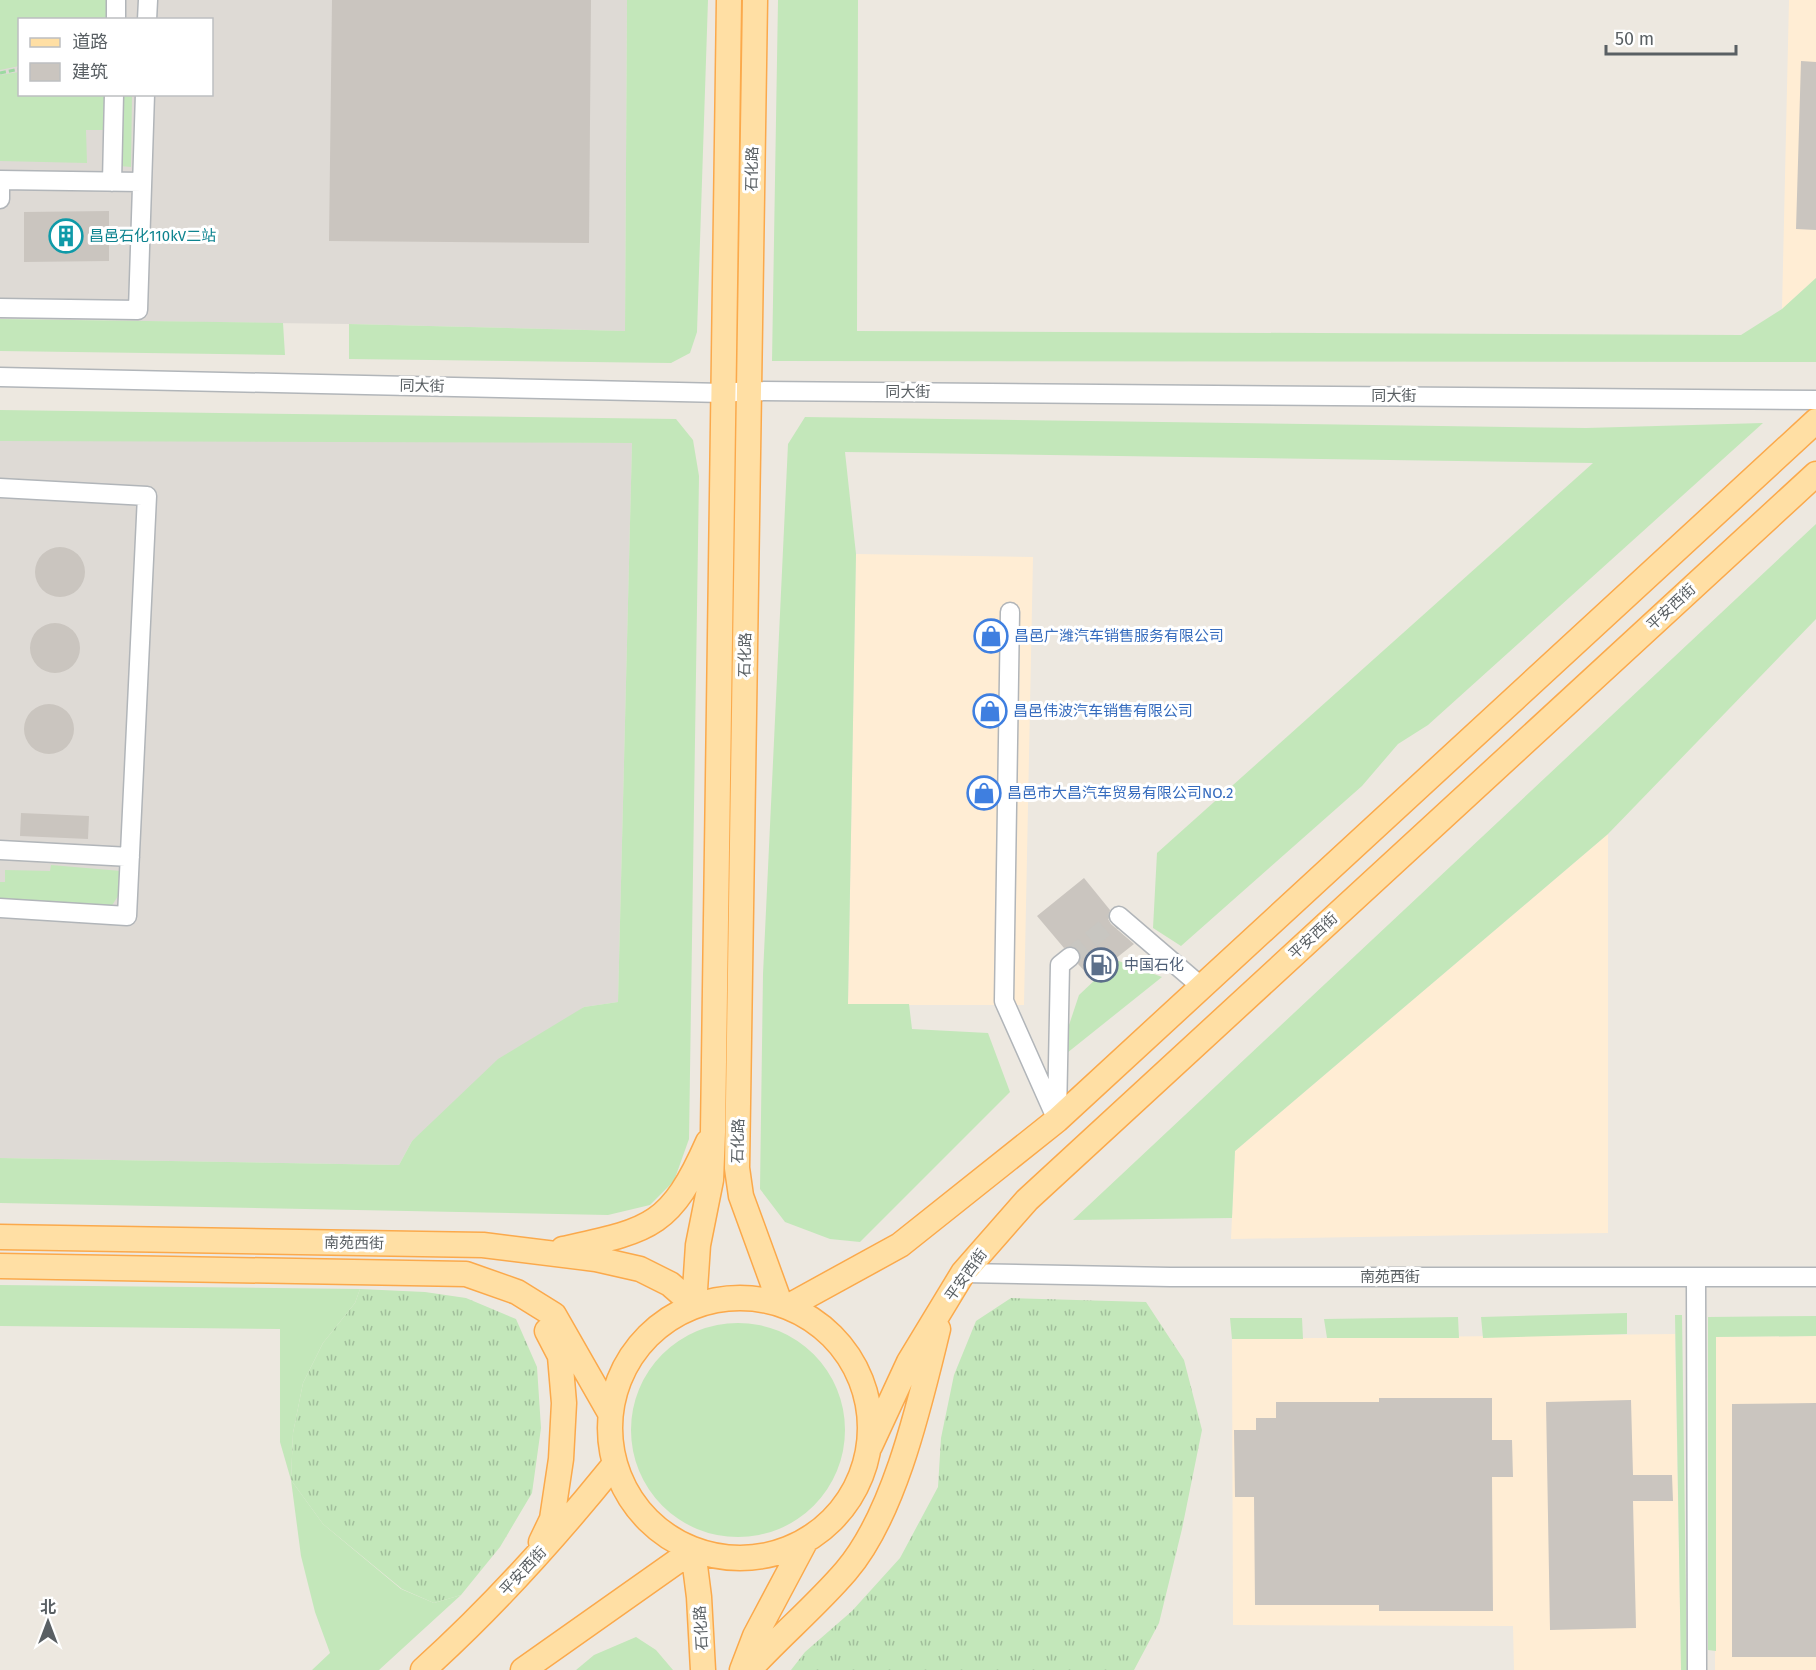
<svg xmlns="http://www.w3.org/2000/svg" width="1816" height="1670" viewBox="0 0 1816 1670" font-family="'Fira Sans','Noto Sans SC',sans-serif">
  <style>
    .commercial { fill: #ffedd4 }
    .industrial { fill: #dedad5; fill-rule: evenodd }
    .grass { fill: url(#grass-tufts) }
    .garden { fill: #c3e7ba }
    .building { fill: #cac5bf }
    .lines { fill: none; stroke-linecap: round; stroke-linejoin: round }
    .minor-tunnel { stroke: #c8c6c1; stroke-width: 18; stroke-dasharray: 18 9; stroke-linecap: butt }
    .minor-casing { stroke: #b1b5b9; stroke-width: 21 }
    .major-casing { stroke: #fba94b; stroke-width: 27 }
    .path { stroke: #9cdaa1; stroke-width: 3; stroke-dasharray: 6 3; stroke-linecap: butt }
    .minor { stroke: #fff; stroke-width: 18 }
    .major { stroke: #ffdfa4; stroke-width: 24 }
    .labels { text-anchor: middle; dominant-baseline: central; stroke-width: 6; stroke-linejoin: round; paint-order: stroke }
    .street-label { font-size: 15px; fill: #595f63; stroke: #fff }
    .culture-label { font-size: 15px; fill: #0d838f; stroke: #fff; text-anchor: start }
    .shop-label { font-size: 15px; fill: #366cbe; stroke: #fff; text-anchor: start }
    .service-label { font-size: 15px; fill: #4e5e75; stroke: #fff; text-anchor: start }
  </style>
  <defs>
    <pattern id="grass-tufts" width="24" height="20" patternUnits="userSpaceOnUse" patternTransform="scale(1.5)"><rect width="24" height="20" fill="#c3e7ba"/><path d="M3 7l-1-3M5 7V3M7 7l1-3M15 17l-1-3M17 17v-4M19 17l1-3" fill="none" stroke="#a1be9b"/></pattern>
  </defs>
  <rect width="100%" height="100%" fill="#ede8e0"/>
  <path class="commercial" d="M1789,0H1816V278L1782,309Z
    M856,554L1033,557L1024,1005H848Z
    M1608,834V1233L1231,1239L1235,1151Z
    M1675,1334L1681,1670H1514L1513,1626L1233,1625L1232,1339Z
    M1816,1336V1670H1715L1716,1337Z"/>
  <path class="industrial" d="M0,0H627L625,331L349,324L0,319ZM20,20H212V94H20Z
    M0,436L632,443L618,1002L584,1007L412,1141L399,1165L0,1158Z"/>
  <path class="grass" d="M360,1289L425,1292L466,1298L516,1319L537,1367L541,1428L532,1493L500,1547L461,1595L434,1603L402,1589L323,1524L291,1480L293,1433L303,1383L323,1343L355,1303Z
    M1011,1298L1146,1302L1184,1360L1202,1430L1182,1529L1159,1623L1134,1670H791L805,1652L852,1611L900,1558L938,1487L941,1438L954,1375L976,1321Z"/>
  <path class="garden" d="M0,0H108V19L20,20L19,66L0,70Z
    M627,0H708L697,332L690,353L671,363L349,359V324L625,331Z
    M778,0H858L857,331L1741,335L1782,309L1816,278V362L772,361Z
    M19,72L20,94L106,95L105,130H86L87,163L0,161V75Z
    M121,95H132L131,167L120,166Z
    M0,319L283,323L285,355L0,351Z
    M0,410L676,419L693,440L699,476L689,1139L674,1181L650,1205L608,1215L0,1203V1158L399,1165L412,1141L498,1059L584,1007L618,1002L632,443L0,441Z
    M805,417L1586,428L1763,423L1428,725L1398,744L1362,786L1181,946L1153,928L1157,853L1593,463L845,452L856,554L848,1004H909L912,1029L988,1033L1010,1092L860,1242L830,1239L785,1222L760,1189L763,974L788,444Z
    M1816,524V619L1608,834L1235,1151L1232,1218L1073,1220Z
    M51,865L121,871L118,896L111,907L0,900V882H5V870L50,871Z
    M1116,960L1162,977L1062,1057L1065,1037L1079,995Z
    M0,1285L360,1289L355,1303L323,1343L303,1383L293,1433L291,1480L323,1524L401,1589L434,1603L461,1595L379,1670H312L330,1653L315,1612L301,1556L291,1480L280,1442V1329L0,1326Z
    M1627,1313V1334L1483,1338L1481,1317Z
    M1675,1315H1682L1687,1670H1681Z
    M1816,1316V1336L1716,1337V1651L1708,1650V1317Z
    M1458,1317L1459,1338H1327L1324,1319Z
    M1230,1318H1302L1303,1339H1232Z
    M631 1430a107 107 0 1 1 214 0a107 107 0 1 1-214 0Z
    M636,1637L656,1650L673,1670H576L594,1655Z"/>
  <path class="building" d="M332,0H591L589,243L329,241Z
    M1801,61L1816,62V230L1796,229Z
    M109,211V261L24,262V212Z
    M35 572a25 25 0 1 1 50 0a25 25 0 1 1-50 0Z
    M30 648a25 25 0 1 1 50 0a25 25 0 1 1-50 0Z
    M24 729a25 25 0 1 1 50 0a25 25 0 1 1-50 0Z
    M21,813L89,816L88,839L20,836Z
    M1084,878L1110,910L1108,919L1111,924L1134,944L1091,978L1078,964L1081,956L1078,950L1074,946L1064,948L1037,916Z
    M1379,1398H1492V1440H1512L1513,1477H1492L1493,1611H1379V1605H1255L1254,1497H1235L1234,1430H1256V1418H1276V1402H1379Z
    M1631,1400L1633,1475H1672L1673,1501H1633L1636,1628L1550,1630L1546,1402Z
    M1816,1403V1657H1732V1404Z"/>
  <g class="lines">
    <path class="minor-tunnel" d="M1070,957L1119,916"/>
    <g class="minor-casing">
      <path id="minor" d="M116,20V0
        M147,20L148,0
        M112,182L114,94
        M0,199V180L142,182
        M0,308L138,310L145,94
        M0,377L724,393L749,391L1816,400
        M0,488L147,496L127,916L0,908
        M1010,612L1004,1001L1057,1120
        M0,850L130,857
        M1119,916L1203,988
        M1057,1115L1060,965L1070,957
        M963,1273L1170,1277H1816
        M1696,1277L1697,1670"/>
    </g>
    <g class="major-casing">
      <path id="major" d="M755,0L737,1168L741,1196L780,1303
        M0,1237L483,1245L596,1259L640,1269L670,1284L694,1305
        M563,1249C650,1230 670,1228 708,1142
        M0,1266L466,1274L517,1292L554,1315L610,1413
        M610 1428a130 130 0 1 1 260 0a130 130 0 1 1-260 0Z
        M694,1305L698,1245L711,1180L713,1132L729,0
        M789,1306L900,1245L1057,1120L1816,421
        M870,1446L909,1362L963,1273L1027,1200L1816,474
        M541,1542L552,1519L561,1459L564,1403L560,1356L547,1331
        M423,1670C493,1607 555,1538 614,1465
        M523,1670L693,1550L699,1597L703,1670
        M742,1670L755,1636L805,1542
        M749,1670C780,1636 816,1606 846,1571C895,1514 920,1402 938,1329"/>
    </g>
    <path class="path" d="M0,73L20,69"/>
    <use href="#minor" class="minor"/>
    <use href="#major" class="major"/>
  </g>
  <defs>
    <g id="building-ring" transform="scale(1.725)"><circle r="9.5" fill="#fff" stroke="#0f9aa8" stroke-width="1.5"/><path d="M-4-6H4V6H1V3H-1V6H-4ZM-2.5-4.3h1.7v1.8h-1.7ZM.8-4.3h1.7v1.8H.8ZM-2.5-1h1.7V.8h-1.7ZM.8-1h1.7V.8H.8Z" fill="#0f9aa8"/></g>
    <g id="shop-ring" transform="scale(1.725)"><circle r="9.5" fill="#fff" stroke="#3f7fe0" stroke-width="1.5"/><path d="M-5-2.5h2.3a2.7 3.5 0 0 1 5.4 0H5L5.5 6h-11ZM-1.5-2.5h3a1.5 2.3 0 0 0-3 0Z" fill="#3f7fe0"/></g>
    <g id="fuel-ring" transform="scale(1.725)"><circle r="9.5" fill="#fff" stroke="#5c6f8a" stroke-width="1.5"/><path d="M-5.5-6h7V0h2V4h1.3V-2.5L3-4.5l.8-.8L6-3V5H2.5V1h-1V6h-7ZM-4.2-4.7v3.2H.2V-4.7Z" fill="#5c6f8a"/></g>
  </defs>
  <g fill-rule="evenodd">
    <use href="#building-ring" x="66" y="236"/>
    <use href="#shop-ring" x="991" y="636"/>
    <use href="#shop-ring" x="990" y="711"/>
    <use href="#shop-ring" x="984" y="793"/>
    <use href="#fuel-ring" x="1101" y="965"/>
  </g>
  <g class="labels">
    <g class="street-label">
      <text transform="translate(752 169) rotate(-89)">石化路</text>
      <text transform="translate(422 386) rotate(1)">同大街</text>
      <text x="908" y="392">同大街</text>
      <text x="1394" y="396">同大街</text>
      <text transform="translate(1671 607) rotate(-43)">平安西街</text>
      <text transform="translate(745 655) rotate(-89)">石化路</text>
      <text transform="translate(1313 936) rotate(-43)">平安西街</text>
      <text transform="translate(738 1141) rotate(-89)">石化路</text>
      <text transform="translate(354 1243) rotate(1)">南苑西街</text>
      <text transform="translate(966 1275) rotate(-54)">平安西街</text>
      <text x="1390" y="1277">南苑西街</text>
      <text transform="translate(523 1571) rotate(-47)">平安西街</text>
      <text transform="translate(701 1628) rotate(-93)">石化路</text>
    </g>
    <g class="culture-label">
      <text x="89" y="236">昌邑石化110kV二站</text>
    </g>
    <g class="shop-label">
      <text x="1014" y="636">昌邑广潍汽车销售服务有限公司</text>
      <text x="1013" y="711">昌邑伟波汽车销售有限公司</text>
      <text x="1007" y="793">昌邑市大昌汽车贸易有限公司NO.2</text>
    </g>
    <g class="service-label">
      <text x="1124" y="965">中国石化</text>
    </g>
  </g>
  <rect x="18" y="18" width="195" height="78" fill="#ffffff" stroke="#bdbfc1" stroke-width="1.5"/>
  <rect x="30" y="38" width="30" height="9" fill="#ffdfa4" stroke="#bdbfc1" stroke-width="1.5"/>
  <text x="72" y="48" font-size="18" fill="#595f63">道路</text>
  <rect x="30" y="63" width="30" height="18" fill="#cac5bf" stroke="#bdbfc1" stroke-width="1.5"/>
  <text x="72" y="78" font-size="18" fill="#595f63">建筑</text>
  <g transform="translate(48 1622)" stroke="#ffffff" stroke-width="4.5" paint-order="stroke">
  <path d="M0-4.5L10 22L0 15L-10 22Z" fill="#595f63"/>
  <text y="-9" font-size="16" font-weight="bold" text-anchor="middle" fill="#595f63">北</text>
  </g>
  <path d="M1606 45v9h130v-9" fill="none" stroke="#595f63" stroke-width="3"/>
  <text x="1615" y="45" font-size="18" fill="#595f63" stroke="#ffffff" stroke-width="4.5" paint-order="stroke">50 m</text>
</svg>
